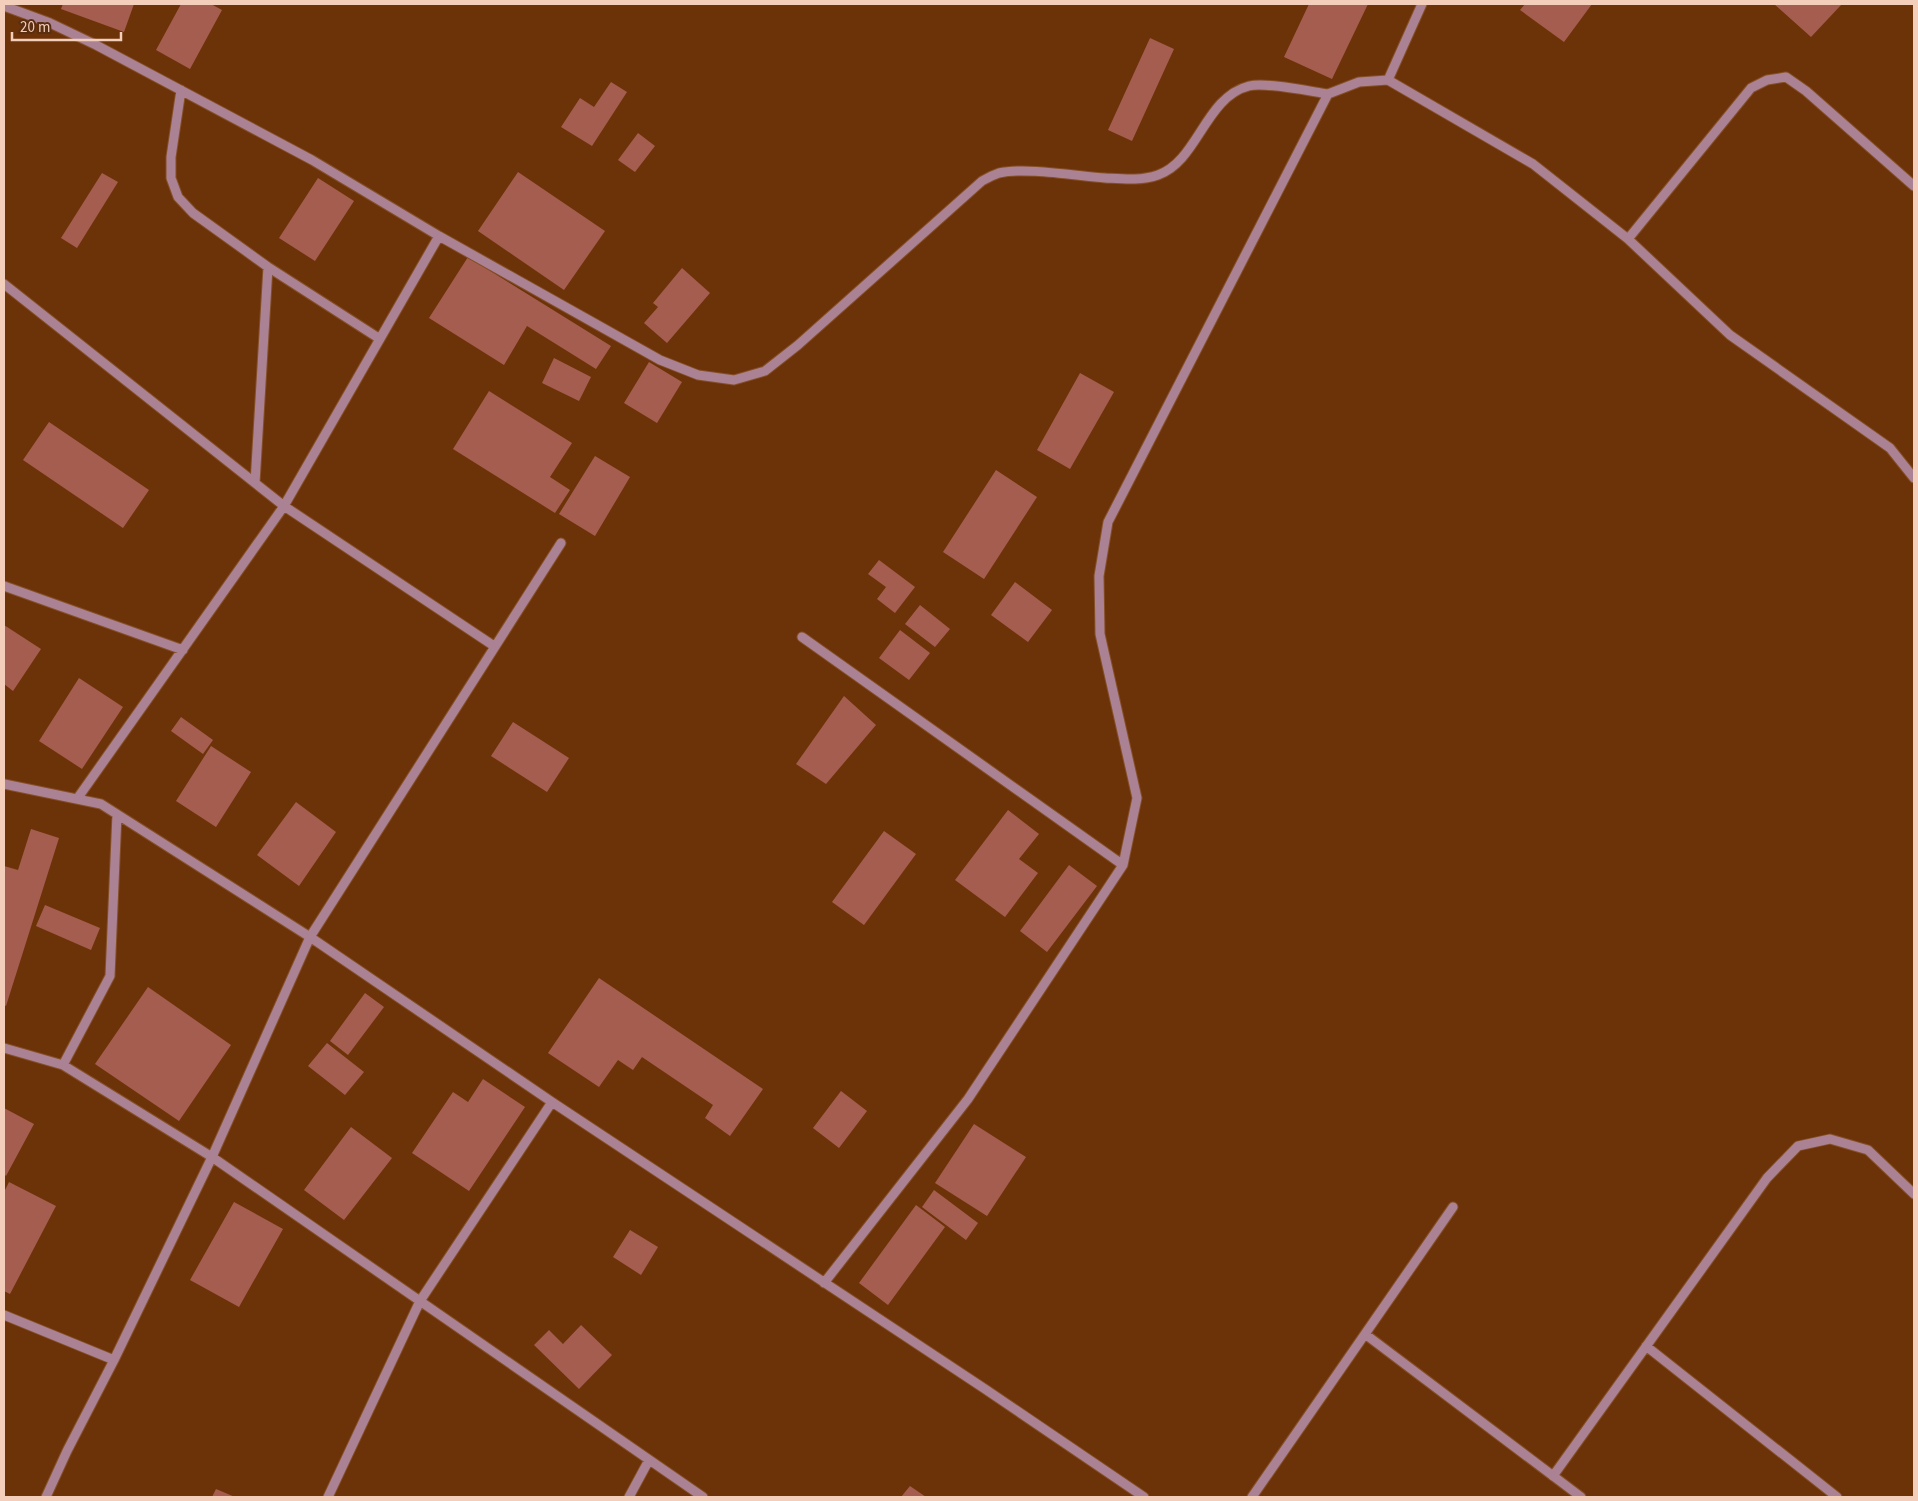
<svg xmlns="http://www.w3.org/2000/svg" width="1918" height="1501" viewBox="0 0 1918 1501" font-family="'Source Sans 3',sans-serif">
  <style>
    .building { fill: #a55d50 }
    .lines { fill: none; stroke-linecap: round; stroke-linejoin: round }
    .minor-casing { stroke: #854f28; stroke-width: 11 }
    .minor { stroke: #ab8294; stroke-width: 9 }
  </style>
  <rect width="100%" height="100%" fill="#6d3308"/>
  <path class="building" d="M63,4H134L124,32L61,9Z
    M181,4H211L222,10L190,69L156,50Z
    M1309,4H1368L1332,79L1284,57Z
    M1525,4H1592L1564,42L1520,10Z
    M1774,4H1842L1811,37Z
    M1150,38L1174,49L1132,141L1108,130Z
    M611,82L627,92L592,146L561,127L580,98L594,107Z
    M638,133L655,146L635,172L618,160Z
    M518,172L605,231L564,290L478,231Z
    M102,173L118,182L77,248L61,238Z
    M318,178L354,201L315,261L279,238Z
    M468,257L611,346L596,369L527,326L504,365L429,318Z
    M682,268L710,293L667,343L644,323L658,307L653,303Z
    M554,358L591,377L579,401L542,383Z
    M649,362L682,382L657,423L624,403Z
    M1080,373L1114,392L1070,469L1037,450Z
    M489,391L572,443L550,477L570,490L555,513L453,449Z
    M49,422L149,490L123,528L23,460Z
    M595,456L630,477L595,536L559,514Z
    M996,470L1037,497L984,579L943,552Z
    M879,560L915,587L895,613L877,599L886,587L868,574Z
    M1015,582L1052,610L1028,642L991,615Z
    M920,605L950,629L935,647L905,624Z
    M4,625L41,649L13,691L4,684Z
    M900,630L930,653L909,680L879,658Z
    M79,678L123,707L82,769L39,741Z
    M844,696L876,725L826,784L796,764Z
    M181,717L213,740L203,754L171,731Z
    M513,722L569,758L547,792L491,756Z
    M211,746L251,772L216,827L176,801Z
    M296,802L336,832L299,886L257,855Z
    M1008,810L1039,834L1019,859L1038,873L1005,917L955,880Z
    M31,829L59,838L6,1006L4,1005V866L18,870Z
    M884,831L916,854L864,925L832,902Z
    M1069,865L1097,886L1047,952L1020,931Z
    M45,905L100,928L91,950L36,926Z
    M599,978L763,1089L730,1136L705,1118L713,1105L642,1057L633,1070L618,1060L599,1087L548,1053Z
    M148,987L231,1045L179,1121L95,1064Z
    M365,993L384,1007L348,1055L330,1041Z
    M327,1043L364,1072L345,1095L308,1066Z
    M483,1079L525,1107L469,1191L412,1153L453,1092L468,1102Z
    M841,1091L867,1111L839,1148L813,1128Z
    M4,1108L34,1124L6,1176L4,1174Z
    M974,1124L1026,1157L987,1216L935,1183Z
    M351,1127L392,1158L344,1220L304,1190Z
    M9,1182L56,1206L10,1294L4,1291V1192Z
    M934,1190L978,1223L966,1240L922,1207Z
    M234,1202L283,1229L239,1307L190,1280Z
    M916,1205L945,1227L888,1305L859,1283Z
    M630,1230L658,1247L641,1275L613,1257Z
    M581,1325L612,1355L579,1389L534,1345L549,1330L563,1344Z
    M910,1486L926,1497H901Z
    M216,1489L235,1497H212Z"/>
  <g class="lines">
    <g class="minor-casing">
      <path id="minor" d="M4,6L50,23L96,45L312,160L439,236L660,360L698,375L734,380L765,371L798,345L982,181C987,178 993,175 999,173C1025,167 1077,176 1105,178C1123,179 1141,181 1158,175C1198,161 1205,97 1249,86C1266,82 1308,91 1328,94
        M1388,80L1422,4
        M181,90L171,157V178L178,197L193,213L268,267L380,339
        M1628,239L1751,88L1767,80L1786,77L1806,91L1914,186
        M4,284L284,506L494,646
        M255,483L268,267
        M4,586L183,650
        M802,637L1123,865
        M4,784L101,804L310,937L552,1102L985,1389L1144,1497
        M77,799L284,506L439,236
        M4,1048L63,1065L212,1157L703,1497
        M63,1065L110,976L117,814
        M824,1283L968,1099L1123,865L1137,798L1100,634L1099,576L1108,522L1328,94L1359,82L1388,80L1533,164L1628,239L1730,335L1890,448L1914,478
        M4,1315L114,1360
        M1365,1334L1581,1497
        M1646,1346L1837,1497
        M1553,1476L1767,1178L1798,1146L1830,1139L1868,1150L1914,1194
        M46,1497L67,1451L114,1360L212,1157L310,937L561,543
        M328,1497L420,1301L552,1102
        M629,1497L649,1460
        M1252,1497L1453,1207"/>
    </g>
    <use href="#minor" class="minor"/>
  </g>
  <rect width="1918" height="1501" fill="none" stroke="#f2cebb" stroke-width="10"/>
  <path d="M12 32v8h109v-8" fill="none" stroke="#f2cebb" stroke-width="2.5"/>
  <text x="20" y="32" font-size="15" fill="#f2cebb" stroke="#5a2e10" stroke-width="4" paint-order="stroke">20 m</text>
</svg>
